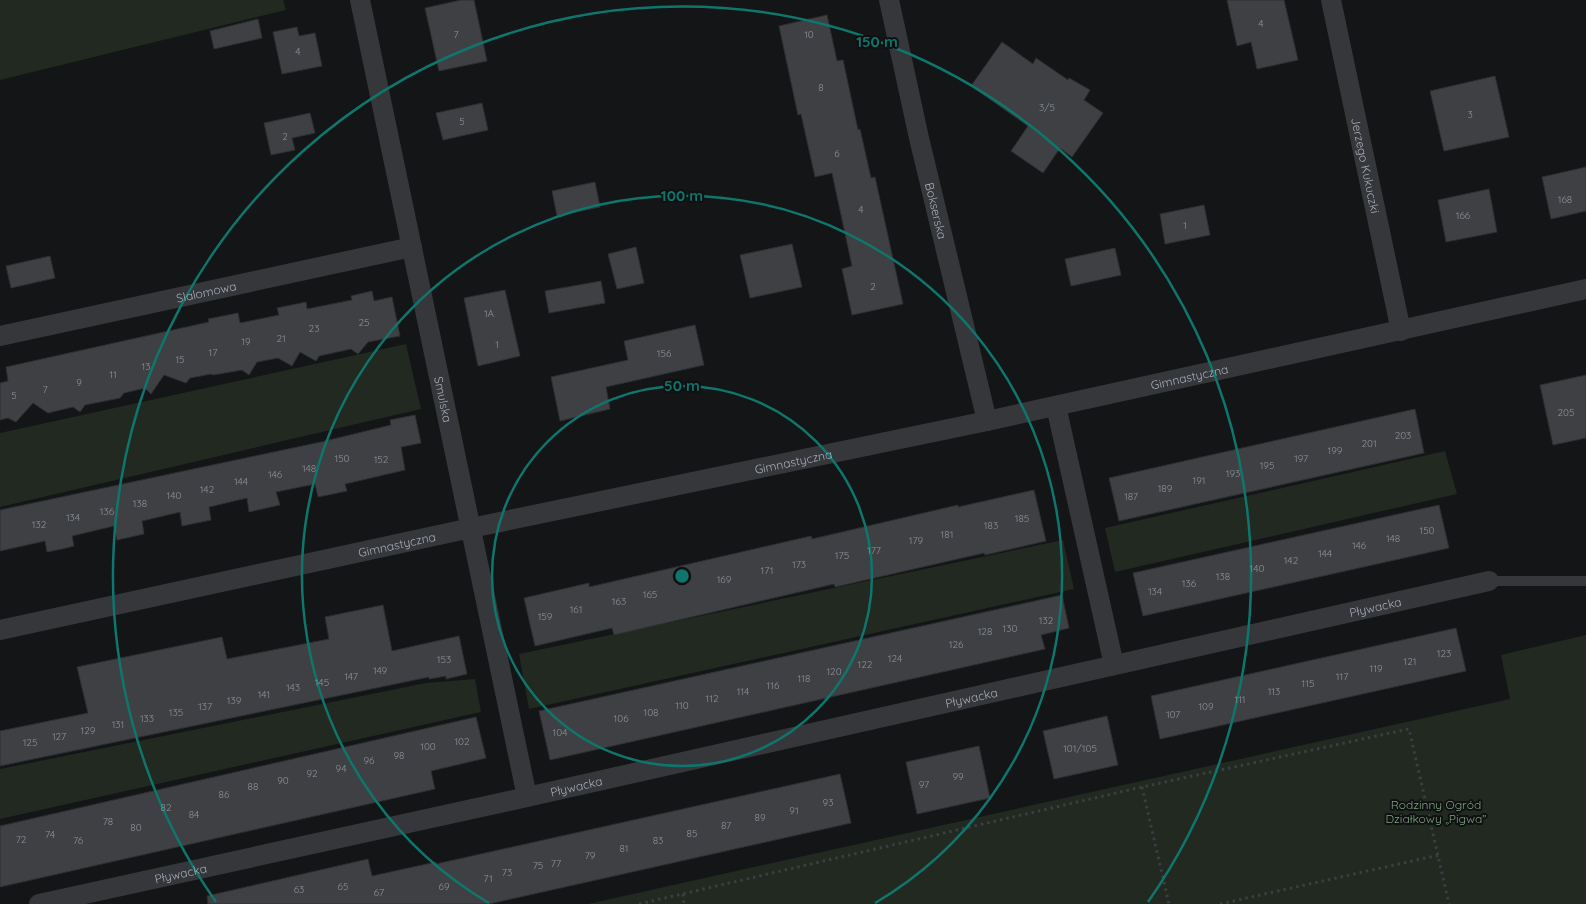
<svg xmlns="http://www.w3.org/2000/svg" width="1586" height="904" viewBox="0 0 1586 904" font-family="Quicksand,sans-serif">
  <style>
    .green { fill: #212921 }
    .building { fill: #3e4043; stroke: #2e2f32 }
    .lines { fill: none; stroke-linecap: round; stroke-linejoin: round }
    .path { stroke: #3b3e42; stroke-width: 3; stroke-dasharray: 2.5 4; stroke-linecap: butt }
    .lane { stroke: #35373b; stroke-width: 10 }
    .street { stroke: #35373b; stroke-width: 20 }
    .ring { fill: none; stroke: #0f766e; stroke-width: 2.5 }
    .labels { text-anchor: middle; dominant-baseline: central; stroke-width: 4; stroke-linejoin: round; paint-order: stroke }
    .number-label { font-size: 10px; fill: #8c919a }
    .street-label { font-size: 12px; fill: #a6acb7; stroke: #0f1011 }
    .park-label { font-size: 12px; fill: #7da27e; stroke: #0f1011 }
    .centre { fill: #0f766e; stroke: #0f1011; stroke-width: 2.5 }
    .ring-label { font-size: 15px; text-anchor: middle; font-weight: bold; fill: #0f766e; stroke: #0f1011; stroke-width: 4; stroke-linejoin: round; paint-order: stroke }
  </style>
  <rect width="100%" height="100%" fill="#141516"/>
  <path class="green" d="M0,0H283L286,10L0,80Z
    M406,344L421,409L0,507V433Z
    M1445,451L1457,494L1115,572L1105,528Z
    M1063,540L1074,589L529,709L519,654Z
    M1586,635V904H588L1510,699L1501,655Z
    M475,679L481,712L0,819V769L426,683Z"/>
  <path class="building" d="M461,0H474L487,61L439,71L425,8Z
    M1227,0H1284L1298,60L1257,69L1251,42L1237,46Z
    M827,15L837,61L843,60L858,130L860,129L871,178L875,177L903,304L852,315L842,269L852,266L832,173L815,177L801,114L798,115L779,26Z
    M258,19L262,38L214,49L210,31Z
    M297,27L299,36L315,33L322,66L282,74L273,32Z
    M1002,42L1033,64L1036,58L1068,80L1069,78L1090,90L1084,100L1103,113L1072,157L1060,148L1043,173L1011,151L1028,126L971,86Z
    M1495,76L1509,137L1444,151L1430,91Z
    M482,103L488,130L443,140L436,113Z
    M310,113L315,133L292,138L295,150L271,155L264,123Z
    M1586,167V211L1551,219L1542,177Z
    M595,182L600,207L557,216L552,191Z
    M1489,189L1497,232L1446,242L1438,200Z
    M1204,205L1210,235L1165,244L1160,214Z
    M792,244L802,287L750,298L740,255Z
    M636,247L644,283L617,289L608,254Z
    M1115,248L1121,275L1071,286L1065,259Z
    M50,256L55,278L11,288L6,266Z
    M601,281L605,303L549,313L545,291Z
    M505,290L520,356L478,366L464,298Z
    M372,291L374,301L392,297L400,336L368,342L358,354L351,349L319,356L316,361L300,352L292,366L278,358L257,362L249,375L242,370L213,375L211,374L190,378L186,383L164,375L151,394L145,388L124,393L120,398L85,405L80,412L73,407L48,413L33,403L16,422L8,418L0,420V383L8,381L6,367L209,322L208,319L238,313L240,323L279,315L277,308L306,302L307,309L352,300L351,296Z
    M695,325L704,365L606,387L610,409L560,421L551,377L628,360L624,341Z
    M1586,375V438L1553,445L1540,385Z
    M1415,409L1424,453L1119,521L1109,478Z
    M415,415L421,443L401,447L405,470L345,484L347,491L318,497L315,484L276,492L280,505L249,512L247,498L209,507L211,520L182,526L180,512L142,521L144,534L117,540L114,526L72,536L74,546L62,549L47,552L45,541L0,551V510L321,442L391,425L390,420Z
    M1034,490L1046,541L985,555L984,553L835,587L834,584L614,635L612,628L535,646L524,598L589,583V587L811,536L812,539L958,505V507Z
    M1439,505L1449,548L1143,616L1133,573Z
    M1062,595L1069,628L1041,635L1045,649L550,760L539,711Z
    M383,605L392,651L459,636L467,674L446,679V676L429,679V677L0,766V731L88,713L77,667L222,637L227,659L329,639L325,617Z
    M1456,628L1466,671L1160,739L1151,696Z
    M1107,716L1118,765L1054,779L1043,731Z
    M476,717L486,758L431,771L435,789L0,887V826Z
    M979,746L990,798L917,814L906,762Z
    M840,774L851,823L489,904H208L207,896L368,859L372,876L436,862V864Z"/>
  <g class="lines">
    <path class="path" d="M1142,787L1169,904
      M683,894L684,904
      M639,904L1142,787L1409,729L1449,904
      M1220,904L1439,855"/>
    <path class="lane" d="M1489,581H1586"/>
    <g class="street">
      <path id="s1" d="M360,0L527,797"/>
      <path id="s2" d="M889,0L919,138L987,421"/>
      <path id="s3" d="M1331,0L1401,331"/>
      <path id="s4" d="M0,336L412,247"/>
      <path d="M1056,406L1114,665"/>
      <path id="s5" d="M0,630L471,528L987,421L1586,289"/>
      <path id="s6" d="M39,904L527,797L1489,581"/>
    </g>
  </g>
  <g class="ring">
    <circle cx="682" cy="576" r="190"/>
    <path d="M489 903A380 380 0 1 1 875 903"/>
    <path d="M216 902A569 569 0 1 1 1148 902"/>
  </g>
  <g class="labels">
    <g class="number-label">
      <text x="1261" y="23">4</text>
      <text x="456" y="34">7</text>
      <text x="809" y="34">10</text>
      <text x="298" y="51">4</text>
      <text x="821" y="87">8</text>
      <text x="1047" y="107">3/5</text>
      <text x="1470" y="114">3</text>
      <text x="462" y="121">5</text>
      <text x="285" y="136">2</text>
      <text x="837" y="153">6</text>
      <text x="1565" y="199">168</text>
      <text x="861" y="209">4</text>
      <text x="1463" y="215">166</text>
      <text x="1185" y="225">1</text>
      <text x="873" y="286">2</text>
      <text x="489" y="313">1A</text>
      <text x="364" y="322">25</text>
      <text x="314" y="328">23</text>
      <text x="281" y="338">21</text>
      <text x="246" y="341">19</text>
      <text x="497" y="344">1</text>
      <text x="213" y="352">17</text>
      <text x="664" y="353">156</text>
      <text x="180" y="359">15</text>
      <text x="146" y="366">13</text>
      <text x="113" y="374">11</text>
      <text x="79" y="382">9</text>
      <text x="45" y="389">7</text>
      <text x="14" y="395">5</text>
      <text x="1566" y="412">205</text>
      <text x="1403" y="435">203</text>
      <text x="1369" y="443">201</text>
      <text x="1335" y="450">199</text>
      <text x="342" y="458">150</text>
      <text x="1301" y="458">197</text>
      <text x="381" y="459">152</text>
      <text x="1267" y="465">195</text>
      <text x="309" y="468">148</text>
      <text x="1233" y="473">193</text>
      <text x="275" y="474">146</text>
      <text x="1199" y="480">191</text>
      <text x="241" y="481">144</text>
      <text x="1165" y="488">189</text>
      <text x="207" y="489">142</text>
      <text x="174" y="495">140</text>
      <text x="1131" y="496">187</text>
      <text x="140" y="503">138</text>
      <text x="107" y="511">136</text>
      <text x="73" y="517">134</text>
      <text x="1022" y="518">185</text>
      <text x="39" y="524">132</text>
      <text x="991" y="525">183</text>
      <text x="1427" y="530">150</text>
      <text x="947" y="534">181</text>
      <text x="1393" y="538">148</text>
      <text x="916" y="540">179</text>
      <text x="1359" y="545">146</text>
      <text x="874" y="550">177</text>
      <text x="1325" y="553">144</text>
      <text x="842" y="555">175</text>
      <text x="1291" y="560">142</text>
      <text x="799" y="564">173</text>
      <text x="1257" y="568">140</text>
      <text x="767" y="570">171</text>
      <text x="1223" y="576">138</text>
      <text x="724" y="579">169</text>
      <text x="1189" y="583">136</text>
      <text x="1155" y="591">134</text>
      <text x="650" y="594">165</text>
      <text x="619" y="601">163</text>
      <text x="576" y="609">161</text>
      <text x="545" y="616">159</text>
      <text x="1046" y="620">132</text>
      <text x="1010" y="628">130</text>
      <text x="985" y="631">128</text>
      <text x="956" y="644">126</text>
      <text x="1444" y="653">123</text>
      <text x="895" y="658">124</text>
      <text x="444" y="659">153</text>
      <text x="1410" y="661">121</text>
      <text x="865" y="664">122</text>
      <text x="1376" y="668">119</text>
      <text x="380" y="670">149</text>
      <text x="834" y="671">120</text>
      <text x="351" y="676">147</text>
      <text x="1342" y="676">117</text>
      <text x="804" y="678">118</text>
      <text x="322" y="682">145</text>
      <text x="1308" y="683">115</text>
      <text x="773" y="685">116</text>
      <text x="293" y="687">143</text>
      <text x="743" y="691">114</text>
      <text x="1274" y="691">113</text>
      <text x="264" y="694">141</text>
      <text x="712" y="698">112</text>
      <text x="1240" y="699">111</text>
      <text x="234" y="700">139</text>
      <text x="682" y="705">110</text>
      <text x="205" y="706">137</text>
      <text x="1206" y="706">109</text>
      <text x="176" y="712">135</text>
      <text x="651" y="712">108</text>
      <text x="1173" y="714">107</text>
      <text x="147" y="718">133</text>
      <text x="621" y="718">106</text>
      <text x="118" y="724">131</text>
      <text x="88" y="730">129</text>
      <text x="560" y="732">104</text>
      <text x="59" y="736">127</text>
      <text x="462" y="741">102</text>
      <text x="30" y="742">125</text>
      <text x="428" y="746">100</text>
      <text x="1080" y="748">101/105</text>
      <text x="399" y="755">98</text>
      <text x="369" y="760">96</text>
      <text x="341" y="768">94</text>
      <text x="312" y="773">92</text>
      <text x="958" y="776">99</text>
      <text x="283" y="780">90</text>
      <text x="924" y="784">97</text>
      <text x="253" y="786">88</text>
      <text x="224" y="794">86</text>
      <text x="828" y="802">93</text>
      <text x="166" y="807">82</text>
      <text x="794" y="810">91</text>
      <text x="194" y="814">84</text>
      <text x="760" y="817">89</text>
      <text x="108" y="821">78</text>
      <text x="726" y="825">87</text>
      <text x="136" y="827">80</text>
      <text x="692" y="833">85</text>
      <text x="50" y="834">74</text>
      <text x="21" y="839">72</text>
      <text x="78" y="840">76</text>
      <text x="658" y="840">83</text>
      <text x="624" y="848">81</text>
      <text x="590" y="855">79</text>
      <text x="556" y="863">77</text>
      <text x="538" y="865">75</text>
      <text x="507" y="872">73</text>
      <text x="488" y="878">71</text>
      <text x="343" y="886">65</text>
      <text x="444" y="886">69</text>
      <text x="299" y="889">63</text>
      <text x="379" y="892">67</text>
    </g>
    <g class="street-label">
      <text stroke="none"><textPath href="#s3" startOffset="169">Jerzego Kukuczki</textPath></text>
      <text stroke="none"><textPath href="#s2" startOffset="216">Bokserska</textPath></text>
      <text stroke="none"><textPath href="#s4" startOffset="211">Slalomowa</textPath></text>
      <text stroke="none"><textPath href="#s5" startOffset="1216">Gimnastyczna</textPath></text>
      <text stroke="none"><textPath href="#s1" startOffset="408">Smulska</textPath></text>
      <text stroke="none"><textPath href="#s5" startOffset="811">Gimnastyczna</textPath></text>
      <text stroke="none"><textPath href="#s5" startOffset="406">Gimnastyczna</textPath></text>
      <text stroke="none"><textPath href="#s6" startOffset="1369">Pływacka</textPath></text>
      <text stroke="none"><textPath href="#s6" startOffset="955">Pływacka</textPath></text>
      <text stroke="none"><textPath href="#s6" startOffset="550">Pływacka</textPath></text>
      <text stroke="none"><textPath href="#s6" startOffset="145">Pływacka</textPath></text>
    </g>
    <g class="park-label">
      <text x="1436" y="804">Rodzinny Ogród<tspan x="1436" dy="14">Działkowy „Pigwa”</tspan></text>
    </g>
  </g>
  <circle cx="682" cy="576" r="8" class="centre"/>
  <g class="ring-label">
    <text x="877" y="47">150 m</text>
    <text x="682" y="201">100 m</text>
    <text x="682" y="391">50 m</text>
  </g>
</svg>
